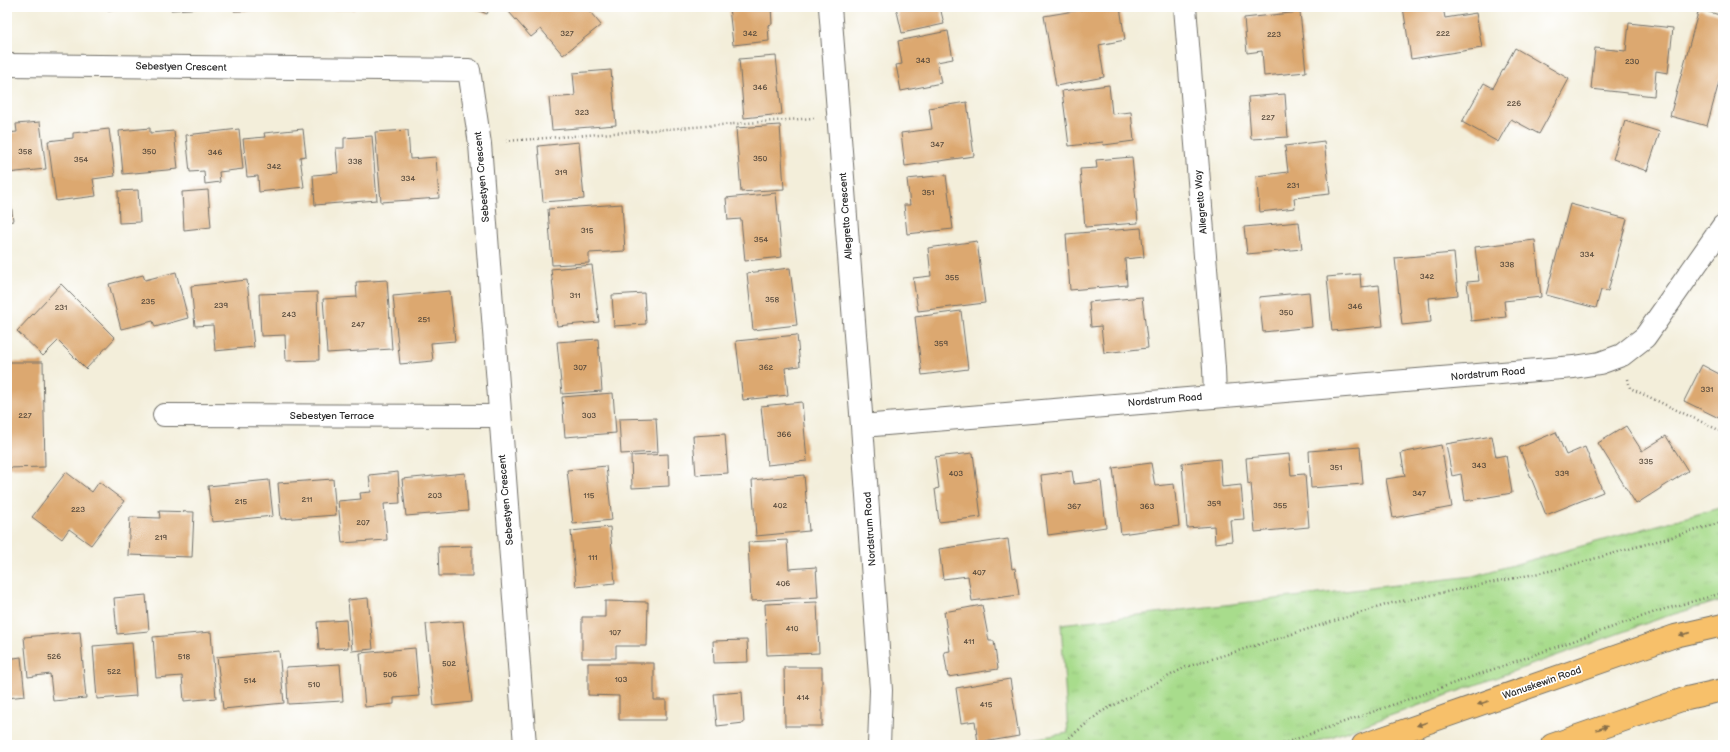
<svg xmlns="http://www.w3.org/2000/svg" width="1730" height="752" viewBox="0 0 1730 752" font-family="'Balsamiq Sans',sans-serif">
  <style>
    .grass { fill: url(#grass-tufts); stroke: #6a845c }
    .building { fill: #dca870 }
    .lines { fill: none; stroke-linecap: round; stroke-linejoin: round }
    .minor-casing { stroke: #716f68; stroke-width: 24 }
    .major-casing { stroke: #716f68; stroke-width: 24 }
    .path { stroke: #716f68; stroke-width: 2.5; stroke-dasharray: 1 3; stroke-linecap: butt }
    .minor { stroke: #fff; stroke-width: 22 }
    .major { stroke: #f7c06b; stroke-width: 22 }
    .oneway { fill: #876e48 }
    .labels { text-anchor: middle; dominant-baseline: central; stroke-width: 3.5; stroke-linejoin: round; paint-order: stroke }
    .number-label { font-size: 8px; fill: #574a3c }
    .street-label { font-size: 10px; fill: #2b2b2b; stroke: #fff }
  </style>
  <defs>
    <pattern id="grass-tufts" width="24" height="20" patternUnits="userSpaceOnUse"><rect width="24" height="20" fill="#a8dc8c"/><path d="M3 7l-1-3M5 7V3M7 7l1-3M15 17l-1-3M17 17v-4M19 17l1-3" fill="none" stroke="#91bd79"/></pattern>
  </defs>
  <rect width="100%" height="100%" fill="#fff"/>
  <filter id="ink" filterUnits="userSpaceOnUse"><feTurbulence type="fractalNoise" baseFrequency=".025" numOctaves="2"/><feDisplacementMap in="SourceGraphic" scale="8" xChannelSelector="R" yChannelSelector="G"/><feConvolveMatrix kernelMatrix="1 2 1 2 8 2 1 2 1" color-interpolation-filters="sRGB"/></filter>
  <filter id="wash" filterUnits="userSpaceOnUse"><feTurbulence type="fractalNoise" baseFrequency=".012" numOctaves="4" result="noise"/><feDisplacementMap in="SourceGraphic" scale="16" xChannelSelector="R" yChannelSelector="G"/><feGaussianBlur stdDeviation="0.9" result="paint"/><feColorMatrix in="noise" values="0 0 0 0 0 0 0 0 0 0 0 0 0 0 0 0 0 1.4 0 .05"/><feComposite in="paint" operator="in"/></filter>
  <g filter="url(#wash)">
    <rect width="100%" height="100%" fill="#f3eeda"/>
    <path class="grass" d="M1723,507V600L1664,617L1309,745H994L1068,733L1061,624L1473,576Z"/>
    <g id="blocks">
      <path class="building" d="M107,7H128L129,8L108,10Z
        M171,7H205V8L171,10Z
        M234,7H272V10L234,11Z
        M302,7H355V10H302Z
        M470,7H490L487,14Z
        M516,7H586L601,25L563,55L541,29L531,37L509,12Z
        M729,7H771L772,24L768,25L769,41L733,45Z
        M896,7H940L944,24L902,33Z
        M1098,7H1120L1125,40L1099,45L1104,77L1056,86L1044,16Z
        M1259,7H1292V8L1259,11Z
        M1403,7H1443L1445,18L1476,13L1482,48L1411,59Z
        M1699,9L1723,16V76L1721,75L1707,126L1670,116Z
        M1300,12L1306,72L1264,76L1262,51L1247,53L1244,18Z
        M1629,23L1673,28L1668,73L1656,71L1654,96L1591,89L1595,48L1626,51Z
        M948,31L953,59L937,62L941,83L901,91L896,65L902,64L898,41Z
        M1515,48L1569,79L1539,134L1511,119L1498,142L1462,122L1484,83L1493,88Z
        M776,56L782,114L744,118L739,59Z
        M611,70L616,125L552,130L549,98L575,96L573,73Z
        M1109,85L1112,114L1131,112L1134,141L1104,145L1103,142L1069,146L1062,91Z
        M1285,94L1288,137L1251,139L1248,97Z
        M967,102L974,156L905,166L901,133L932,129L929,108Z
        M1625,121L1660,132L1647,171L1613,159Z
        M40,122L46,169L7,173V133L17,132L16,124Z
        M780,125L784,189L741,192L736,128Z
        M150,128V133L174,131L178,169L123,174L119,131Z
        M109,129L115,176L93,179L96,196L56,201L48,141L73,138V133Z
        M239,129L243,169L219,172L220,182L205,184L204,171L190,172L186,135Z
        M303,129L306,156L300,157L304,187L259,192L258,176L247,177L243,139L265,137L264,133Z
        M408,130L410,159L436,157L439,198L381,202L375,132Z
        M372,136L377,200L315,205L313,175L338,173L336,148H344V138Z
        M1324,141L1330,194L1294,198L1295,208L1260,212L1256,176L1288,172L1285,146Z
        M579,142L584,199L543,202L538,146Z
        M1132,157L1138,223L1085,227L1080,169L1097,168L1096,160Z
        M946,175L953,229L907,234L904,205H910L907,179Z
        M138,190L140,222L119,223L118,191Z
        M208,190L211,227L184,230L182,192Z
        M7,192H10L13,221L7,222Z
        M776,193L782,257L745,261L741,219L728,220L726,198Z
        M622,204L625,251L589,253V263L552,265L548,209Z
        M1570,204L1627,219L1608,291L1601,290L1596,308L1546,295Z
        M1299,222L1302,249L1247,254L1244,227Z
        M1141,228L1144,257L1125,259L1127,285L1070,290L1066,234Z
        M1535,240L1541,297L1504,301L1506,317L1471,321L1467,282L1479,281L1475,247Z
        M977,241L985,303L918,311L913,278L931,276L928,248Z
        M1454,253L1458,295L1429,298L1431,322L1402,325L1395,258Z
        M592,265L599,322L557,326L551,269Z
        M790,268L797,325L753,330L747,273Z
        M176,272L188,318L155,327L153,321L121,329L109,284L143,275L145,280Z
        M1360,274L1361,287L1379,285L1383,326L1332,331L1327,277Z
        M247,280L254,347L215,351L213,325L195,326L191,286Z
        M387,280L392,349L327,353L323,299L357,297L356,282Z
        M61,284L115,338L86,369L58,341L43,356L17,331Z
        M450,291L455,341L431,343L433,361L400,364L393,296Z
        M317,292L319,360L286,361L285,335L261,336L259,294Z
        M1309,292L1312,327L1263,332L1259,297Z
        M644,293L646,324L614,326L612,295Z
        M1142,297L1148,348L1104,353L1101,326L1091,327L1089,302Z
        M961,311L968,369L922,375L915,317Z
        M797,335L800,366L785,368L788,395L743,400L736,341Z
        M598,339L602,391L562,394L557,342Z
        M7,362H43L45,467L7,468Z
        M1702,365L1723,376V420L1684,401Z
        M613,393L616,433L565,437L562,397Z
        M802,402L807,461L767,465L761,406Z
        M656,418L658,452L621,454L619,419Z
        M1626,426L1642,451L1666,436L1688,471L1636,504L1598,443Z
        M1556,432L1566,455L1585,447L1603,492L1546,515L1519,448Z
        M725,434L728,473L696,475L693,436Z
        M1492,436L1496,457L1506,455L1512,493L1465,501L1461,474L1452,476L1446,444Z
        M1441,445L1452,507L1393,518L1386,479L1405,476L1401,453Z
        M1360,447L1363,484L1311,488L1309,451Z
        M973,453L981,517L939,522L935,489L939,488L935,457Z
        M668,454L669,486L632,488L631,456Z
        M1289,454L1291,475L1305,474L1309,527L1255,532L1251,483L1248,484L1246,458Z
        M1220,459L1222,487L1241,485L1244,519L1230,520L1232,541L1215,543L1214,526L1187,528L1182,463Z
        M1151,463L1155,486L1174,484L1179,526L1121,534L1113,468Z
        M606,466L612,520L573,524L567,470Z
        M1072,471L1074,484L1101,481L1106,527L1048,535L1041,475Z
        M66,472L92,492L99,482L124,501L91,545L69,529L62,539L32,517Z
        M398,472L400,503L384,504L387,540L342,543L338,501L361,499L360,493L371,492L369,475Z
        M465,473L468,511L406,516L402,479Z
        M804,475L809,531L756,536L752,480Z
        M333,479L336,515L281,519L278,483Z
        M269,480L273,516L212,522L208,486Z
        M159,511L194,512L192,557L128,555L130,517L160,518Z
        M610,527L615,583L576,587L571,531Z
        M1008,539L1012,569L1015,568L1019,595L972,601L968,576L943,579L939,549Z
        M787,540L789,569L816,567L818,597L751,601L748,542Z
        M472,546V576H439L438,547Z
        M146,595L149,631L117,634L114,598Z
        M368,598L373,649L352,651L348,600Z
        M605,601L648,602L647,646H616V658H582V617H605Z
        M817,602L819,653L767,655L765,604Z
        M982,605L989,641H994L998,669L948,677L944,652L950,651L944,612Z
        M346,620L348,648L319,650L317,622Z
        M463,621L472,702L434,706L426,624Z
        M80,632L86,698L53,701L50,674L28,677L24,637Z
        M211,632L216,698L184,701L182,676L156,678L153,637Z
        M747,640L748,662L714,663L713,641Z
        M132,643L136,696L97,699L93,646Z
        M415,648L419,696L394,698V704L365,707L360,653Z
        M279,651L284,703L223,709L217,657Z
        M21,657L25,696L7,698V659Z
        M588,663H654V700H666V720H619V696L588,695Z
        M340,664L343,701L288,704L286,667Z
        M784,667H822V726H785Z
        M1010,679L1019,736L978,743L975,721L961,723L956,688Z
        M742,692L744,723L717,726L714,694Z"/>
    </g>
  </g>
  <g filter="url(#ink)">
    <use href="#blocks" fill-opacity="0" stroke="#716f68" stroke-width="1"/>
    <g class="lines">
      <g class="minor-casing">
        <path id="minor" d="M830,7L862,426
          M1185,7L1214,368L1215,397
          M7,65L469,70L480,144L525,745
          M164,415L500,416
          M879,745L881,690L862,426L1574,367L1600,363L1622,355L1645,337L1723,226"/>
      </g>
      <g class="major-casing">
        <path id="major" d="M1363,745L1675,636L1723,625
          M1552,745L1687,698L1723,690"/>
      </g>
      <path class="path" d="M506,141L814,118
        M1628,379L1630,388L1723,432
        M1060,745L1101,712L1186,667L1392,603L1554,570L1707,527L1723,521
        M1279,745L1658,611L1723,593"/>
      <use href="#minor" class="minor"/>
      <use href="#major" class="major"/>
    </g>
    <defs><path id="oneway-solid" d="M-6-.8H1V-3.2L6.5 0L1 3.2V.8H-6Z"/></defs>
    <g class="oneway">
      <use href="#oneway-solid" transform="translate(1685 634) rotate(167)"/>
      <use href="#oneway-solid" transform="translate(1483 703) rotate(161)"/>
      <use href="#oneway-solid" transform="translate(1422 724) rotate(161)"/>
      <use href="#oneway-solid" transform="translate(1602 728) rotate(-19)"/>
    </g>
  </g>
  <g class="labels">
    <g class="number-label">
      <text x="567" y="33">327</text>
      <text x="750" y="33">342</text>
      <text x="1443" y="33">222</text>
      <text x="1274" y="34">223</text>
      <text x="923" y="60">343</text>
      <text x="1632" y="61">230</text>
      <text x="760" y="87">346</text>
      <text x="1514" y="103">226</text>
      <text x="582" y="112">323</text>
      <text x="1268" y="117">227</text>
      <text x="937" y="144">347</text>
      <text x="25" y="151">358</text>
      <text x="149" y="151">350</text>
      <text x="215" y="152">346</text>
      <text x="760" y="158">350</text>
      <text x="81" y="159">354</text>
      <text x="355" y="161">338</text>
      <text x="274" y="166">342</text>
      <text x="561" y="172">319</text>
      <text x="408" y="178">334</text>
      <text x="1293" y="185">231</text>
      <text x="928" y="192">351</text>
      <text x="587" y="230">315</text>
      <text x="761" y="239">354</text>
      <text x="1587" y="254">334</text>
      <text x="1507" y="264">338</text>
      <text x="1427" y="276">342</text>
      <text x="952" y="277">355</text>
      <text x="575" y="295">311</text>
      <text x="772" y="299">358</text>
      <text x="148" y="301">235</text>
      <text x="221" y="305">239</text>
      <text x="1355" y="306">346</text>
      <text x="61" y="307">231</text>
      <text x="1286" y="312">350</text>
      <text x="289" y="314">243</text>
      <text x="424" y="319">251</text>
      <text x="358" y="324">247</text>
      <text x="941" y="343">359</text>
      <text x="580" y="367">307</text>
      <text x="766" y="367">362</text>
      <text x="1707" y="389">331</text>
      <text x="25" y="415">227</text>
      <text x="589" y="415">303</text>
      <text x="784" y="434">366</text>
      <text x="1646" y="461">335</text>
      <text x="1479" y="465">343</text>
      <text x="1336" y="467">351</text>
      <text x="956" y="473">403</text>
      <text x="1562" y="473">339</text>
      <text x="1419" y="493">347</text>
      <text x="435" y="495">203</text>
      <text x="589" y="495">115</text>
      <text x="307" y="499">211</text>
      <text x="241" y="501">215</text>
      <text x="1214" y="503">359</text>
      <text x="780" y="505">402</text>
      <text x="1280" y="505">355</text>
      <text x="1074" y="506">367</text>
      <text x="1147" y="506">363</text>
      <text x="78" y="509">223</text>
      <text x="363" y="522">207</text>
      <text x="161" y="537">219</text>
      <text x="593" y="557">111</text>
      <text x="979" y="572">407</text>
      <text x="783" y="583">406</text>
      <text x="792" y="628">410</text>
      <text x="615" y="632">107</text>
      <text x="969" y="641">411</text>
      <text x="54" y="656">526</text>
      <text x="184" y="656">518</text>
      <text x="449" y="663">502</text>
      <text x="114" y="671">522</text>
      <text x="390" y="674">506</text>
      <text x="621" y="679">103</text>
      <text x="250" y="680">514</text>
      <text x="314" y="684">510</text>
      <text x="803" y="697">414</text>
      <text x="986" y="704">415</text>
    </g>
    <g class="street-label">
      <text transform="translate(181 67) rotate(1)">Sebestyen Crescent</text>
      <text transform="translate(482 177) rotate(-95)">Sebestyen Crescent</text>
      <text transform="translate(1201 202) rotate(-95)">Allegretto Way</text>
      <text transform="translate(846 216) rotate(-94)">Allegretto Crescent</text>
      <text transform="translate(1488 374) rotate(-5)">Nordstrum Road</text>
      <text transform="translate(1165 400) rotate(-5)">Nordstrum Road</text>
      <text x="332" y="416">Sebestyen Terrace</text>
      <text transform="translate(506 500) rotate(-95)">Sebestyen Crescent</text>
      <text transform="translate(870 529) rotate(-94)">Nordstrum Road</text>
      <text transform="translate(1542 683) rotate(-19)">Wanuskewin Road</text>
    </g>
  </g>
  <rect width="1730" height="752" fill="none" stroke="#fff" stroke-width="24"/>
</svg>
